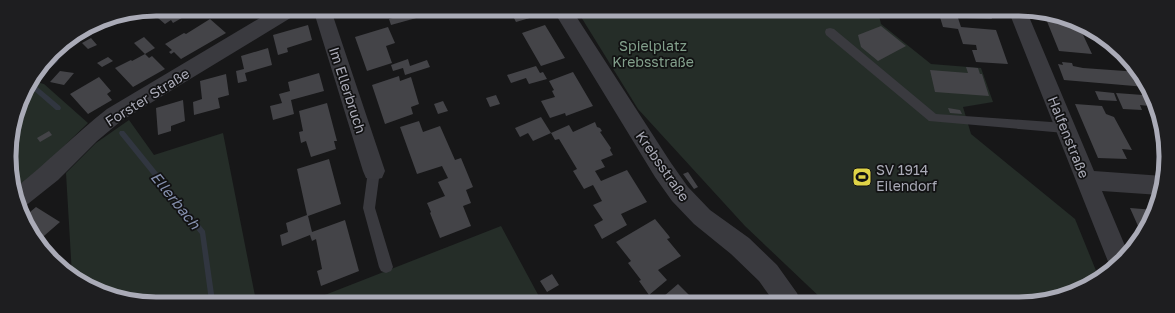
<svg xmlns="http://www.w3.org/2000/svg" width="1175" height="313" viewBox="0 0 1175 313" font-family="'Golos Text',sans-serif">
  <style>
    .green { fill: #252d28 }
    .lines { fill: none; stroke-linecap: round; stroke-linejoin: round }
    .stream { fill: #313640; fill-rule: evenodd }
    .building { fill: #444448 }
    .service { fill: #3a3a3f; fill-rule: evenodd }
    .minor { fill: #3a3a3f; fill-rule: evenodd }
    .labels { text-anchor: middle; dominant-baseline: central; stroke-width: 3.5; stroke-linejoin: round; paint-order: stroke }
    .park-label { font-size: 14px; fill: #83a08c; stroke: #121213 }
    .street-label { font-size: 14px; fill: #aaabb7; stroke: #121213 }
    .poi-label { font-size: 14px; fill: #aaabb7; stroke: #121213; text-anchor: start }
    .water-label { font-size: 15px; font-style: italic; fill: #8590ae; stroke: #121213 }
    .rim { fill: none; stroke: #aaabb7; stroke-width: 5 }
  </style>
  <rect width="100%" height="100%" fill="#171718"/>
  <path class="green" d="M583,10L878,11L881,24L931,64L981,68L993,102L963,107L971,134L1075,219L1099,278L1084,289L1038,303L825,302L745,226L638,109L578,12Z
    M32,81L44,84L88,123L40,169L15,189L9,147L24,91Z
    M129,120L154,155L223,133L256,301H128L83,284L72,275L66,173L96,143Z
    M501,226L542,302H307Z"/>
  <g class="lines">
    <path class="stream" d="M71,38V40L57,62L41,76L35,85L60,106L61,108L60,110H56L32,89L23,104H21L24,94L32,81L39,72L53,60L64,43Z
      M120,131H124L205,231L215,301H209L200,234L120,135L119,133Z"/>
  </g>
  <path class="building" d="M159,9H180L187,15L173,23L171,20L165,24L158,18L164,14Z
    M342,10H360L344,15Z
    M510,10H537L540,15L516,22Z
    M417,11L420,17L391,25L389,19Z
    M964,12H989L992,19L966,18Z
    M939,14L957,15L961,27L996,30L1008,64L976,62L972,50H977L976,45L963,44L958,29L943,27Z
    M1044,14H1053L1078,24L1092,54L1059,51Z
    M210,19L226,33L181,59L174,52L171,54L169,52L172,50L165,44L184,33L186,34Z
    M308,25L312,40L287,48L288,52L278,55L273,35Z
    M545,25L565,58L541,66L522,33Z
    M881,26L906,46L878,61L861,47L858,35Z
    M388,27L395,43L386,46L392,63L367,71L355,37Z
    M144,37L155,48L145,54L134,43Z
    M91,38L97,45L88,49L82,43Z
    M268,48L272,65L245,73L247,81L238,83L236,71L244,69L241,56Z
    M145,54L149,58L152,56L165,69L133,87L115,68L131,60L132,61Z
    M108,57L113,61L102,67L97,63Z
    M408,59L410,66L427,60L430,67L405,75L403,68L393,71L391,65Z
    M1062,62L1072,63L1073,66L1083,68L1139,72L1146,87L1064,80L1058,64L1063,65Z
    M536,66L540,73L543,72L547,79L529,84L526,78L511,83L507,75Z
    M966,67L978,68L980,74H982L989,96L935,92L930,70L968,73Z
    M60,71L74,73L64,85L50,82Z
    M573,72L593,106L566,116L565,113L550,118L541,101L555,97L552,91L554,90L549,81Z
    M319,73L324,91L291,100L294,114L273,120L270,106L282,103L279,94L290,91L288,82Z
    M226,74L229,95L218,98L220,108L194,115L193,102L202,99L200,81Z
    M399,76L400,81L411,77L419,104L411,107L413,114L385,124L372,85Z
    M99,77L111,91L107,94L112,100L88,114L70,94Z
    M1095,91L1114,93L1117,101L1099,100Z
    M1116,93L1143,95L1149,106L1140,105L1142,110L1123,109Z
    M496,95L500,104L490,107L486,98Z
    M183,100L185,121L171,126V131L158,135L156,108Z
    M443,101L448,111L438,114L434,104Z
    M327,103L337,141H334L336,149L311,157L306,141L301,143L299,132L303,131L299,111Z
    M1075,104L1102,106L1106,114L1114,117L1132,150L1122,149L1127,159L1098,158Z
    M948,108L960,110L962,114L950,113Z
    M541,117L551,133L569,125L573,132L595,122L597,127L600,128L602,131L600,132L611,148L610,150L613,155L601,160L605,167L595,171L601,181L627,170L647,202L621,214L627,225L602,239L594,225L603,220L593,205L602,201L593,185L584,189L573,171L577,169L559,139L555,140L551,133L533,141L528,133L520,137L515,128Z
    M419,121L423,132L440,126L455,160L461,158L473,187L466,190L471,203L463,206L471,226L440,238L430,213L431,212L427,203L445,196L438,182L448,178L442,166L417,174L400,127Z
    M49,131L52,135L40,142L37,138Z
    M329,159L341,204L308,216L312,232L345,220L359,271L321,286L317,271L322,269L316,239L312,241L310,235L282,246L280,235L288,232L286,223L307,215L297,169Z
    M688,172L698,187L694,189L683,174Z
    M36,207L60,222L37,242L24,217Z
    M1130,208L1155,210L1151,222L1142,235Z
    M655,219L669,236L670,238L667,239L681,256L658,270L667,280L649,295L639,281L641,280L628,263L631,261L616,242Z
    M552,274L559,285L547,292L540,281Z
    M678,284L696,302H657Z"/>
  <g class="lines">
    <path class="service" d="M830,28L834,29L936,114L1065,123L1069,125L1071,128L1069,131L1065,133L929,121L826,35L825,32L826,29Z
      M374,166L378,167L380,171L375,208L393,267L391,271L386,273L381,271L379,267L363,208L368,171L370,167Z"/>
    <path class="minor" d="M275,9H299L297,14L121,121L97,141L58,180L24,207L19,209L17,204L15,188C47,163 75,134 107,109Z
      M313,9L331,10L385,171L382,178L374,180L366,178L363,171Z
      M553,10H572L671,163L688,187L710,210L749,238L777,265L797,293L801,302H774L759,281L731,254L694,224L672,201L655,177Z
      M1009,12H1027L1094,171L1163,176V185L1160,195L1102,191L1128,253L1123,261L1111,269Z"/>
  </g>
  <defs>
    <g id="stadium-square" transform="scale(1)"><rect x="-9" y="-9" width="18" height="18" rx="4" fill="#dfd347" stroke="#121213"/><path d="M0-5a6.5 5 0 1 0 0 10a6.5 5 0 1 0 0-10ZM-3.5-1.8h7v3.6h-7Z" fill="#111"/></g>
  </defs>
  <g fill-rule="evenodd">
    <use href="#stadium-square" x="862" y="177"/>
  </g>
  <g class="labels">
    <g class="park-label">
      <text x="653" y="45">Spielplatz<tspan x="653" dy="16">Krebsstraße</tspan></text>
    </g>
    <g class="street-label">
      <text transform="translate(348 90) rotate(72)">Im Ellerbruch</text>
      <text transform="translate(147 97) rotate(-32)">Forster Straße</text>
      <text transform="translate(1069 137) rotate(68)">Halfenstraße</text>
      <text transform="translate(663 166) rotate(55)">Krebsstraße</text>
    </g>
    <g class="poi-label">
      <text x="876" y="169">SV 1914<tspan x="876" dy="16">Eilendorf</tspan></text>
    </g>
    <g class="water-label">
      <text transform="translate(176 200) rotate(51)">Ellerbach</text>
    </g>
  </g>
  <path d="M0 0H1175V313H0ZM156 16H1019A140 140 0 0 1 1159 156V157A140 140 0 0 1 1019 297H156A140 140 0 0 1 16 157V156A140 140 0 0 1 156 16Z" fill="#1e1e20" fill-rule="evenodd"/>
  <path class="rim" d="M156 16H1019A140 140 0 0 1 1159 156V157A140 140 0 0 1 1019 297H156A140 140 0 0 1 16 157V156A140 140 0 0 1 156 16Z"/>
</svg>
